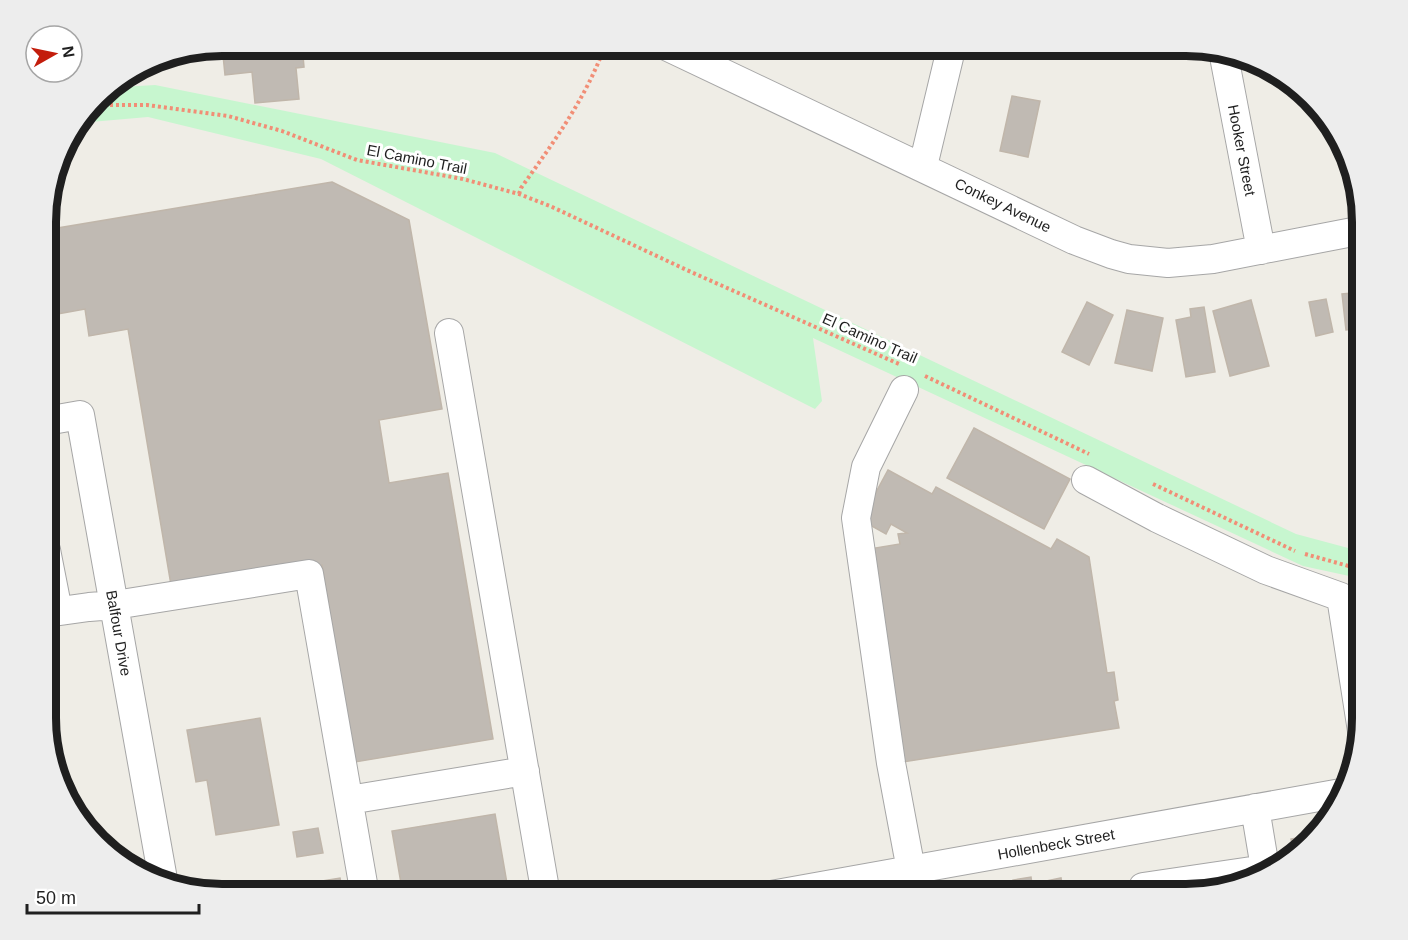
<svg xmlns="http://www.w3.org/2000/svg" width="1408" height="940" viewBox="0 0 1408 940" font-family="Helvetica,sans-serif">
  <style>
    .park { fill: #c7f6cf }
    .building { fill: #c0bab3; stroke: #c0b6aa; stroke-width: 1.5 }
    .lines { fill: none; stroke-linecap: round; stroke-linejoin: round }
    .minor-casing { stroke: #a6a6a6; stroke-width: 30 }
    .path { stroke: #f18e76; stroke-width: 4; stroke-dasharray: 3 3; stroke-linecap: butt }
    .minor { stroke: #fff; stroke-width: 28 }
    .labels { text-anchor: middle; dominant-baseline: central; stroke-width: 6; stroke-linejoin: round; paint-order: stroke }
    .street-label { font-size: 15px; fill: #1f1f1f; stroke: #fff }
    .rim { fill: none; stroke: #1f1f1f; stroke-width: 8 }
  </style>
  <rect width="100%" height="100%" fill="#efede6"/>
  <path class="park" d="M155,85L495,153L1296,534L1363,552V579L1303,566L813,338L822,401L815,409L321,159L148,117L79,123L106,88Z"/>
  <path class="building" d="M222,45H302L304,67L296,68L299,99L255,103L252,72L225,75Z
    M1012,96L1040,101L1028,157L1000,151Z
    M332,182L409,220L442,409L379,420L389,483L448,473L493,739L355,762L322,565L172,591L128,329L89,336L85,309L46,316V230Z
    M1363,292V328L1346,330L1342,294Z
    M1326,299L1333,332L1316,336L1309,302Z
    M1251,300L1269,366L1230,376L1213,311Z
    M1087,302L1113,315L1089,365L1062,352Z
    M1204,307L1215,372L1186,377L1176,320L1191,317L1190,309Z
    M1127,310L1163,318L1152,371L1115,363Z
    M974,428L1070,479L1044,529L947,478Z
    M888,470L932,494L936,487L1051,549L1057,539L1089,557L1107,673L1114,672L1118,700L1114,701L1119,728L903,762L869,549L900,544L898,534L907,533L891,524L886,534L861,520Z
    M260,718L279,825L216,835L207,780L196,782L187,730Z
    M495,814L509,895H403L392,831Z
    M318,828L323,853L297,857L293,832Z
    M1313,835L1294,854L1291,839Z
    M1031,877L1032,884L1061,878L1064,895H968L1014,886L1013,880Z
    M340,878L343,895H311L309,883Z
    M289,887L290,895H257L256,892Z"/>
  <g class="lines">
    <g class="minor-casing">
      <path id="minor" d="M664,45L1074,240L1111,254L1129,259L1168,263L1213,259L1363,230
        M1223,51L1261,250
        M923,166L952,45
        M449,333L546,895
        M904,390L866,467L856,518L891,763L911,870
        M46,421L80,415L164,885
        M1086,480L1157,518L1266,570L1341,597L1362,731
        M46,550L58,611
        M46,613L89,607L115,605L309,574L365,895
        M349,800L525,771
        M1255,808L1266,874
        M918,869L922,895
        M771,895L1341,793
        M1144,895L1143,887L1265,869"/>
    </g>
    <path class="path" d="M92,105H147L228,116L282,131L357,160L463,179L519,194L550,206L691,272L899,364
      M519,194L521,188C553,143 587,97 605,45
      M925,376L1089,454
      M1153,484L1295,551
      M1305,554L1363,570"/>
    <use href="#minor" class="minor"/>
  </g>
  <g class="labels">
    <g class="street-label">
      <text transform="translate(1242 150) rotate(79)">Hooker Street</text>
      <text transform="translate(417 159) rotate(11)">El Camino Trail</text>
      <text transform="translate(1003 205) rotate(26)">Conkey Avenue</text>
      <text transform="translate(870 338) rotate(24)">El Camino Trail</text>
      <text transform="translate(119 633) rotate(80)">Balfour Drive</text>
      <text transform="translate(1056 844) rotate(-10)">Hollenbeck Street</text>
    </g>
  </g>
  <path d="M0 0H1408V940H0ZM222 56H1186A166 166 0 0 1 1352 222V718A166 166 0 0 1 1186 884H222A166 166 0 0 1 56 718V222A166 166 0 0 1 222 56Z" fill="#ededed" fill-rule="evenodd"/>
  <path class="rim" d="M222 56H1186A166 166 0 0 1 1352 222V718A166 166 0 0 1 1186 884H222A166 166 0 0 1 56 718V222A166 166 0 0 1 222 56Z"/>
  <g transform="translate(54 54) rotate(81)"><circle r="28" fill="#ffffff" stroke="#a5a5a5" stroke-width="1.5"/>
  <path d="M0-4.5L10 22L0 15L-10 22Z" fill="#c31d0c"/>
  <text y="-9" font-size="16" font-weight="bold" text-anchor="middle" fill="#1f1f1f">N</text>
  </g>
  <path d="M27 904v9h172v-9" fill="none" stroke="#1f1f1f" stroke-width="3"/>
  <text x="36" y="904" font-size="18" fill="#1f1f1f" stroke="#ffffff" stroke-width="4.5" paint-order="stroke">50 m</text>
</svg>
